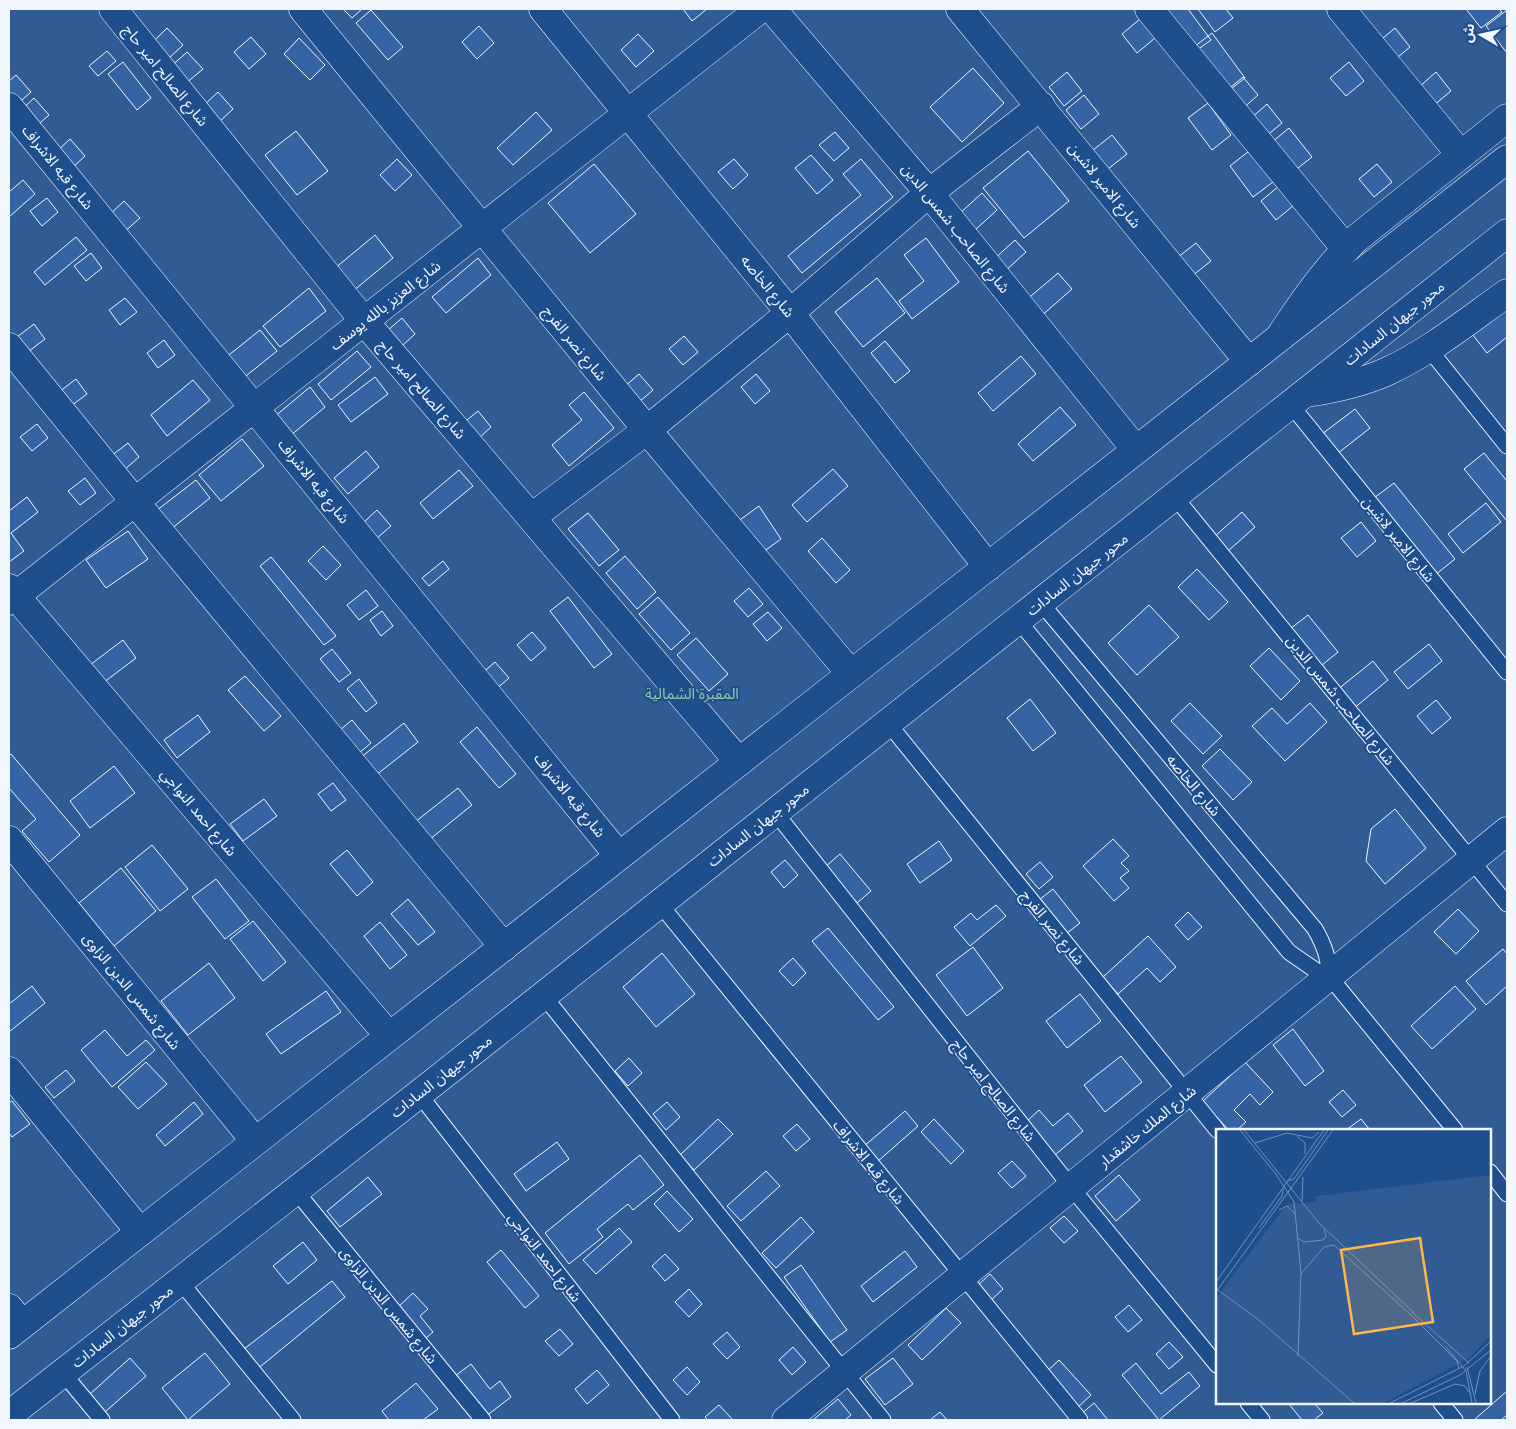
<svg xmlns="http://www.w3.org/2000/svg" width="1516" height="1429" viewBox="0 0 1516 1429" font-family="'Public Sans','Noto Sans Arabic',sans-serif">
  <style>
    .built { fill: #305b95; stroke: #a8bbd7; fill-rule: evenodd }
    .building { fill: #3563a3; stroke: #f2f6ff }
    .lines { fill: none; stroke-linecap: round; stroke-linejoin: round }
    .service-casing { stroke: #f2f6ff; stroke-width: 17 }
    .minor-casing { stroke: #f2f6ff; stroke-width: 29 }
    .secondary-casing { stroke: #f2f6ff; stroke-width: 29 }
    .trunk-casing { stroke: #f2f6ff; stroke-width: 29 }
    .service { stroke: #1f4e8c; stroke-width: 15 }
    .minor { stroke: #1f4e8c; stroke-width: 28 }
    .secondary { stroke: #1f4e8c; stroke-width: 28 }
    .trunk { stroke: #1f4e8c; stroke-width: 28 }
    .labels { text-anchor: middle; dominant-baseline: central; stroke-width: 4; stroke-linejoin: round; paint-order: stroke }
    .street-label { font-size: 15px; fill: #f2f6ff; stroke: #1f4e8c }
    .park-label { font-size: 15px; fill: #97c8a6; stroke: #1f4e8c }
    .inset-road { fill: none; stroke: #7391ba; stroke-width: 1 }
    .view { fill: #ffb74d; fill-opacity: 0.15; stroke: #ffb74d; stroke-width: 2.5 }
    .inset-edge { fill: none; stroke: #f2f6ff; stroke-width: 2.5 }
  </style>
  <rect width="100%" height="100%" fill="#1f4e8c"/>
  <path class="built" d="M9,9H1507V1420H9ZM1217,1130H1490V1403H1217Z"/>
  <path class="building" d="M343,9H362L352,18Z
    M683,9H707L692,21Z
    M1160,9H1188L1211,40L1193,53Z
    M1198,9H1226L1233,18L1215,32Z
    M1466,9H1499L1502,12L1481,28Z
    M371,10L403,47L388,60L356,23Z
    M1507,10V53L1486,26Z
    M1140,19L1155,38L1137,53L1122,34Z
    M479,26L494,43L477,59L462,42Z
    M167,28L183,45L166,61L151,44Z
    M1395,28L1410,47L1392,62L1377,43Z
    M1212,33L1245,78L1227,92L1194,47Z
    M638,34L654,51L636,67L621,50Z
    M251,37L266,54L249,69L234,52Z
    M299,38L325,65L310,80L284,54Z
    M107,51L116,61L98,76L89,66Z
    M187,52L203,69L185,84L170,67Z
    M123,62L151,98L137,110L108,74Z
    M1349,62L1364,81L1346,96L1330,78Z
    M973,68L1004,103L962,142L930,107Z
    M1067,72L1082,91L1064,106L1049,87Z
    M1436,72L1451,91L1433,106L1418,88Z
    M16,75L31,92L14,107L9,102V81Z
    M1243,77L1258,95L1240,111L1225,92Z
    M218,92L233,109L216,125L201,108Z
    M1084,95L1099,114L1081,129L1066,110Z
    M34,98L49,115L32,130L17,114Z
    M1208,103L1231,135L1212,150L1188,118Z
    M1267,104L1282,123L1264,138L1249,120Z
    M536,112L552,130L513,165L497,148Z
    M1289,128L1312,157L1293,172L1271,143Z
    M296,131L328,171L297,195L265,155Z
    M835,132L849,148L834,161L819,145Z
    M1112,135L1127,154L1108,169L1093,150Z
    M70,139L85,156L68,172L53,155Z
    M1028,151L1069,201L1024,238L983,188Z
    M1249,151L1273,182L1253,197L1230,166Z
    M811,155L833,180L817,194L795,168Z
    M397,159L412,175L395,191L380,175Z
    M734,159L748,175L733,189L718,172Z
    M861,159L893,197L802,273L788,256L861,195L843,174Z
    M594,164L636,214L590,253L548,203Z
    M1377,164L1392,182L1374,197L1359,179Z
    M23,180L35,194L9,217V192Z
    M1279,186L1294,205L1276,220L1261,201Z
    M982,193L997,210L974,231L959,214Z
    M47,198L58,212L42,226L30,211Z
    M124,201L140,218L122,234L107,217Z
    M375,235L393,258L352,292L334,269Z
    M76,237L87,250L45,285L34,272Z
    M926,238L959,282L912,319L899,301L924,281L904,255Z
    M1015,240L1026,252L1003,273L992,261Z
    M1196,243L1211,261L1192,276L1177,258Z
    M91,253L102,268L86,281L74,266Z
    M478,258L491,275L446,313L432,297Z
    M1058,273L1072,289L1039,318L1025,301Z
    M877,278L905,313L863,347L835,312Z
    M309,288L326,311L280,347L263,326Z
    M125,298L137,312L120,325L109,310Z
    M1507,306V337L1487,353L1472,334Z
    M402,318L415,334L401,347L387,331Z
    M34,324L45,339L28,352L17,337Z
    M260,330L277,351L241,380L224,359Z
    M684,336L698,352L683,365L669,349Z
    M164,340L175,355L158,368L147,353Z
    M885,341L910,371L895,383L871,353Z
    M357,351L371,367L331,400L318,384Z
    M1021,356L1036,374L993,411L978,393Z
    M639,374L653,390L638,403L624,387Z
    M756,374L770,391L755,404L741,387Z
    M375,377L388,394L351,422L338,405Z
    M76,379L87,394L71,406L59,392Z
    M193,380L210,400L167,436L151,415Z
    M310,387L325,407L284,441L268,422Z
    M584,392L614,428L569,466L552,445L582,420L569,405Z
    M1060,407L1076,425L1033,461L1018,444Z
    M1355,409L1370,428L1337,454L1322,434Z
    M478,411L491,427L477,440L462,424Z
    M37,424L48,438L32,451L20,437Z
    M242,439L264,466L221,501L199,475Z
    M128,443L139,457L123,471L111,456Z
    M366,451L379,467L348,494L334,478Z
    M1484,453L1507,481V521L1464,469Z
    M833,469L848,486L807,522L792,505Z
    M459,470L473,486L433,519L420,503Z
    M85,478L96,493L80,505L68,491Z
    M196,480L210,498L166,533L152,514Z
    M1394,483L1455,559L1435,575L1374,498Z
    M27,497L38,512L11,533L24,551L9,562V511Z
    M1486,503L1501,522L1463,553L1448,534Z
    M759,506L781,539L759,555L737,522Z
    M377,510L391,526L376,539L363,523Z
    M1242,512L1255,527L1227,552L1214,537Z
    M588,513L619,550L599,566L568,529Z
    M1361,522L1376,541L1357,557L1341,538Z
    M128,531L148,559L106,588L86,560Z
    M822,538L850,570L836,583L808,551Z
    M323,546L341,565L326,580L308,561Z
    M625,556L656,592L637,609L606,573Z
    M271,557L336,636L324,645L260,566Z
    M443,561L449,569L429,586L422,578Z
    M1197,569L1228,602L1209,620L1178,587Z
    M749,588L763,604L748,617L734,601Z
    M366,590L378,606L359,620L347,605Z
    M568,597L612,654L594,668L550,611Z
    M658,597L690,633L671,650L639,614Z
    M1149,605L1179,637L1137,675L1108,643Z
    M382,611L393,626L381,636L370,620Z
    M768,612L782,628L767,641L753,624Z
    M1308,615L1338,652L1321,666L1290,629Z
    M532,632L546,648L531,661L517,645Z
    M696,638L728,674L709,691L677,655Z
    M123,640L136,658L103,683L90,665Z
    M1429,644L1442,661L1408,689L1394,672Z
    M1269,648L1300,681L1281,700L1250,666Z
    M332,649L351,673L339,682L320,659Z
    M1373,661L1388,680L1353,709L1337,690Z
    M495,662L509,678L494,691L480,675Z
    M245,676L281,716L264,731L228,690Z
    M359,679L377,703L366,712L347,689Z
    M1030,699L1056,733L1033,751L1007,718Z
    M1436,700L1451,718L1432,734L1417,716Z
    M1190,703L1222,736L1203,754L1171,721Z
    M1310,703L1327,722L1285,761L1252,726L1272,708L1287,724Z
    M198,715L210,732L177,758L164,740Z
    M352,720L371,743L359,753L340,730Z
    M404,723L418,742L375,776L360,758Z
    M477,727L516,774L499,788L460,742Z
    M1220,749L1252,782L1233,800L1202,766Z
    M11,754L80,835L49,862L22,831L36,819L9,788V756Z
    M114,766L135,793L90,828L70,801Z
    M333,783L346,800L331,811L318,794Z
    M458,788L472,805L429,840L415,822Z
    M264,799L277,816L243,841L230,824Z
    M1395,809L1426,848L1385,884L1366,861L1371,829Z
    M1113,839L1129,856L1121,863L1129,871L1120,878L1129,888L1114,901L1083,866Z
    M939,841L952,860L920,883L907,864Z
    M152,845L188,889L160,911L125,867Z
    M347,850L373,882L357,896L330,864Z
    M840,854L871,891L857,903L825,867Z
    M785,860L798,875L784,888L771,872Z
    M1040,862L1053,877L1039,889L1026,874Z
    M121,868L156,911L114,946L79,903Z
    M216,879L249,921L225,939L192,897Z
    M1053,889L1080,923L1066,934L1039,900Z
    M408,899L435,932L418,945L391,914Z
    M996,905L1006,916L970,946L954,927L971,913L977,920Z
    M1458,909L1479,931L1456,954L1434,932Z
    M1188,912L1202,927L1188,940L1175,925Z
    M253,921L286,962L263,981L230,939Z
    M380,922L407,955L390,969L364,936Z
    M828,928L894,1007L878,1020L812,941Z
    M1148,936L1176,967L1160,982L1147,968L1118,994L1103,977Z
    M973,947L1003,988L967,1016L936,975Z
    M1503,949L1507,954V986L1486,1005L1466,981Z
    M662,953L695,994L656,1027L623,987Z
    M793,958L806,973L793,986L779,971Z
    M209,963L235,998L188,1035L161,1001Z
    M32,986L45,1003L9,1032V1004Z
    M1455,986L1476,1009L1432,1049L1411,1026Z
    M326,991L341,1012L281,1054L266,1034Z
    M1080,994L1101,1021L1067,1048L1046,1021Z
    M1293,1029L1324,1071L1305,1086L1273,1045Z
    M105,1030L127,1056L146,1040L155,1050L112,1087L81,1050Z
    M1121,1056L1142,1082L1105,1112L1084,1085Z
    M629,1058L642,1073L628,1086L615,1071Z
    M146,1062L167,1084L138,1109L118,1087Z
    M1245,1062L1273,1092L1260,1105L1250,1094L1234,1110L1246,1122L1237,1130H1229L1202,1102Z
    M66,1070L75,1081L54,1098L45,1087Z
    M1343,1090L1356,1105L1342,1117L1329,1102Z
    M12,1101L30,1124L12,1137L9,1133V1103Z
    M194,1102L203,1114L165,1146L156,1135Z
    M667,1102L680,1117L666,1130L653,1114Z
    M1039,1110L1053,1126L1068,1113L1083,1131L1055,1155L1026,1122Z
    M905,1111L918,1126L877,1162L863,1147Z
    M718,1119L733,1134L694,1170L680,1155Z
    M934,1119L964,1151L951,1164L921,1132Z
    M1361,1119L1370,1130H1346Z
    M797,1124L810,1139L796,1151L783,1136Z
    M557,1142L569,1159L526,1191L514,1174Z
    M640,1155L664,1185L633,1210L628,1204L597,1229L603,1237L569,1264L545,1233Z
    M1012,1161L1026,1176L1012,1188L998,1173Z
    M766,1171L780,1186L741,1221L727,1206Z
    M1119,1175L1140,1200L1116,1221L1095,1196Z
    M368,1177L382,1194L340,1227L327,1211Z
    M667,1191L693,1219L679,1232L654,1204Z
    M1064,1216L1078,1231L1064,1243L1050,1228Z
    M801,1217L814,1232L776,1268L762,1253Z
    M619,1228L632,1242L596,1274L583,1260Z
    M303,1242L317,1260L288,1284L273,1266Z
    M501,1250L539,1296L525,1308L487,1262Z
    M905,1251L917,1267L873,1302L861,1286Z
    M665,1254L679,1269L665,1281L652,1266Z
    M801,1265L847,1330L830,1342L784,1277Z
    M990,1274L1003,1289L989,1302L976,1287Z
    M332,1281L345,1297L260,1367L244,1349Z
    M689,1289L702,1304L689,1317L675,1302Z
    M413,1293L428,1309L420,1316L433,1332L426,1338L398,1307Z
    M1129,1305L1142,1320L1128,1332L1115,1317Z
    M946,1308L961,1323L922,1360L908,1345Z
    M560,1329L573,1344L559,1356L545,1341Z
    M727,1332L740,1347L727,1359L713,1344Z
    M1169,1342L1183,1357L1169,1369L1156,1354Z
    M793,1347L806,1362L792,1375L779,1360Z
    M205,1353L230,1384L188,1420L162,1388Z
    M130,1358L146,1376L105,1412L90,1394Z
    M893,1358L913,1384L885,1405L865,1379Z
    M1059,1360L1091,1395L1076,1409L1044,1374Z
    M1136,1363L1161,1394L1189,1372L1200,1386L1159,1420L1122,1375Z
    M471,1364L490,1389L500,1381L511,1397L485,1417L455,1376Z
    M687,1367L700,1382L687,1395L673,1380Z
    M597,1370L609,1385L587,1404L575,1389Z
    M416,1383L438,1409L423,1420H389L382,1411Z
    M1507,1391V1415L1501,1420H1474Z
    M838,1399L851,1415L845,1420H813Z
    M1094,1403L1108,1420H1085L1080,1415Z
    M1288,1403H1314L1323,1413L1314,1420H1302Z
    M719,1405L733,1420H708L705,1417Z
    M940,1412L947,1420H930Z"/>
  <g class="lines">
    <g class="service-casing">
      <path id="service" d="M1429,349L1507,446
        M1291,405L1507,672
        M1175,497L1507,904
        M1041,603L1315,929C1324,945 1329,958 1329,976
        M1018,620L1289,952L1315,970L1329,976L1455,1130
        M888,723L1217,1130
        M775,812L1071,1187L1217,1365
        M659,903L1080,1420
        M543,995L883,1420
        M419,1094L672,1420
        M1490,1172L1507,1194
        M295,1190L483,1420
        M179,1280L293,1420
        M63,1373L102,1420
        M1248,1403L1262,1420
        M1441,1403L1455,1420"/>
    </g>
    <g class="minor-casing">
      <path id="minor" d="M113,9L364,321L739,762
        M303,9L647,430L851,674
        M543,9L790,313L988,567
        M772,9L929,193L1136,450
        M960,9L1249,362
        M1149,9L1346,249
        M1341,9L1461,155
        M9,107L619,856
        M9,347L135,502L504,947
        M532,517L647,430L790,313L929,193L1041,106
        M9,588L389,1036
        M9,601L760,9
        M9,840L255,1141
        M9,1071L140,1232
        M9,1308L22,1324
        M786,1420L1507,831"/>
    </g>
    <g class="secondary-casing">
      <path id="secondary" d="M9,1335L1507,159
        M9,1415L419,1094L1507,233"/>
    </g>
    <g class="trunk-casing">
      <path id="trunk" d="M1279,338C1302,302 1326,268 1357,238L1507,118
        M1306,393C1334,389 1362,383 1388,371C1431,351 1469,320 1507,293"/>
    </g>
    <use href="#service" class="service"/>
    <use href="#minor" class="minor"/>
    <use href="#secondary" class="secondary"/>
    <use href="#trunk" class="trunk"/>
  </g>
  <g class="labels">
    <g class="street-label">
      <text transform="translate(166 75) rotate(51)">شارع الصالح امير حاج</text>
      <text transform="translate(58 167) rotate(51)">شارع قبه الاشراف</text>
      <text transform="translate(1105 185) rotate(51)">شارع الامير لاشين</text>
      <text transform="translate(956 228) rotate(51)">شارع الصاحب شمس الدين</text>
      <text transform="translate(768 286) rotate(51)">شارع الخاصه</text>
      <text transform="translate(385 305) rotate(-38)">شارع العزيز بالله يوسف</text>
      <text transform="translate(1394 323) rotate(-39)">محور جيهان السادات</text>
      <text transform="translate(575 343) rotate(51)">شارع نصر الفرج</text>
      <text transform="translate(422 389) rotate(49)">شارع الصالح امير حاج</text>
      <text transform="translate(314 481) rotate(51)">شارع قبه الاشراف</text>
      <text transform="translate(1399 539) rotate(51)">شارع الامير لاشين</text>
      <text transform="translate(1077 574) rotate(-38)">محور جيهان السادات</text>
      <text transform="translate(1341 700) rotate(51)">شارع الصاحب شمس الدين</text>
      <text transform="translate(1194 785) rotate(50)">شارع الخاصه</text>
      <text transform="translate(570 795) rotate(51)">شارع قبه الاشراف</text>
      <text transform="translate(199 812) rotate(50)">شارع احمد النواجي</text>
      <text transform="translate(758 825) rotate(-38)">محور جيهان السادات</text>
      <text transform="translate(1053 927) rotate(51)">شارع نصر الفرج</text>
      <text transform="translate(132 991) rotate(51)">شارع شمس الدين الزاوى</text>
      <text transform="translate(441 1076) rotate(-38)">محور جيهان السادات</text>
      <text transform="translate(994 1090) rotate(52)">شارع الصالح امير حاج</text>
      <text transform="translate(1147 1126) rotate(-39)">شارع الملك خاشقدار</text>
      <text transform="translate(869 1162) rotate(51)">شارع قبه الاشراف</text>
      <text transform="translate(545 1257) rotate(52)">شارع احمد النواجي</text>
      <text transform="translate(389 1305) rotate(51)">شارع شمس الدين الزاوى</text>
      <text transform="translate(122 1326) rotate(-38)">محور جيهان السادات</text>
    </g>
    <g class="park-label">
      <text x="692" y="693">المقبرة الشمالية</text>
    </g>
  </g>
  <g transform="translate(1216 1129)">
    <rect width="275" height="275" fill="#1f4e8c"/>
    <path d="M275,46V206L253,229L168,274H0V169L71,75L100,73V67L109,66Z" fill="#305b95"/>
    <path class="inset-road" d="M24,1L59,44L78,73L85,144L82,227M28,1L102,93L197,183M81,7L89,14V25M39,14L71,4L96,9L103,3M71,52L78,50L112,1M86,72L87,48M63,81L71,77L79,85M43,99L66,67L67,60M81,109L88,113L107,111L110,107L108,100M84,146L108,118L118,116L196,187M0,153L108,1M2,161L43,191L138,274M0,163L117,1M196,183L253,234M194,185L241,232L243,240M229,217L250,242L256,274M251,238L260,274M259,265L264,242L275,227M174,274L248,237L275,212M186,274L244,246L275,221M195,274L239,255L249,257L255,266"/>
    <path class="view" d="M204,109L217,193L138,205L125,121Z"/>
    <rect width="275" height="275" class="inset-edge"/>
  </g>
  <rect width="1516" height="1429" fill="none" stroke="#f2f6ff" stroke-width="20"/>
  <g transform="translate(1481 35) rotate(279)" stroke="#1f4e8c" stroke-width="4" paint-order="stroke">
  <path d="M0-4L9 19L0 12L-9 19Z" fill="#f2f6ff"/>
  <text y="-8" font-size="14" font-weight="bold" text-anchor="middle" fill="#f2f6ff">ش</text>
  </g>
</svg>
